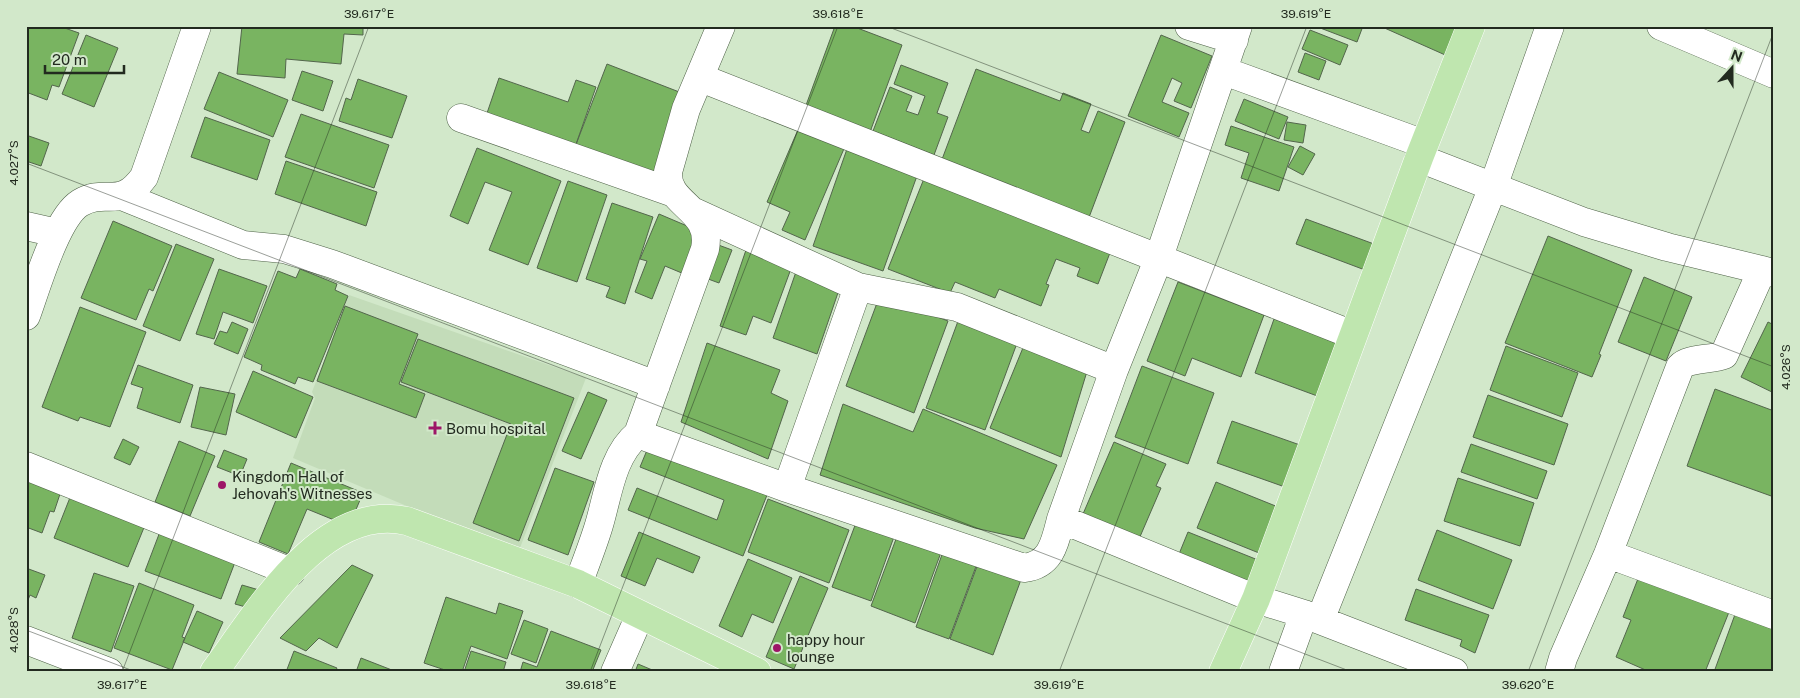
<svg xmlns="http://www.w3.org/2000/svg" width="1800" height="698" viewBox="0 0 1800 698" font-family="'Public Sans',sans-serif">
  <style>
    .built { fill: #c3dcb9 }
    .building { fill: #79b461; stroke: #53664c }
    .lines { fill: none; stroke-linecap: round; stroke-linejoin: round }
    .minor-casing { stroke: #4f6248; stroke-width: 29 }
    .major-casing { stroke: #fff; stroke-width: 29 }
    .minor { stroke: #fff; stroke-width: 28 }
    .major { stroke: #bfe6af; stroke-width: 28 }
    .ticks { fill: none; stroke: #222a1f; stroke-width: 1; stroke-opacity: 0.45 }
    .poi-dot { fill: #9d1667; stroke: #d2e8ca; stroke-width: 2 }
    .labels { text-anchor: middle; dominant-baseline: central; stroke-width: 4; stroke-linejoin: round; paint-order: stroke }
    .poi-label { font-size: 15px; fill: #222a1f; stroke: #d2e8ca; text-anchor: start }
    .neatline { fill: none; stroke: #222a1f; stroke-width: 2 }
    .ticks-label { font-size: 12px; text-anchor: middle; fill: #222a1f }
  </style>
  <rect width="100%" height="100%" fill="#d2e8ca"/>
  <path class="built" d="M349,295L586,378L518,553L293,458L315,398L312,392Z"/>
  <path class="building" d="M26,26H59L79,33L59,87L52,85L47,100L26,92Z
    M242,26H363V35L344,34L341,64L286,59L285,78L237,74Z
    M835,26H852L902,45L870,132L805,108Z
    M1315,26H1363L1357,42Z
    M1380,26H1464L1452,58Z
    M1310,30L1348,45L1340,65L1302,49Z
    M86,35L118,48L94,107L62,94Z
    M1161,35L1212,56L1191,108L1174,101L1182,83L1172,78L1162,102L1189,113L1179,137L1128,116Z
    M1305,53L1326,61L1319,80L1298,72Z
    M607,64L687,95L656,177L575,147Z
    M901,65L948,83L937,113L948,117L934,155L873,131L890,87L912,96L906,111L918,115L925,96L894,84Z
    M976,69L1060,101L1063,93L1091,104L1081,130L1089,133L1098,111L1125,122L1088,220L941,162Z
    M302,71L333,81L323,111L292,100Z
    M219,72L288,100L273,137L204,109Z
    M499,78L568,102L576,80L596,87L574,150L485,119Z
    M358,79L407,96L392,138L339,121L346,98L351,100Z
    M1244,99L1288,117L1279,139L1235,121Z
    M301,114L389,145L374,188L285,157Z
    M205,117L270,140L257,180L191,157Z
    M1287,122L1306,125L1303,143L1284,140Z
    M800,125L846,144L805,240L782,230L790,212L767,202Z
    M1231,126L1294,147L1279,191L1241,178L1249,153L1225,145Z
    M26,135L49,143L41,166L26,161Z
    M1300,146L1315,154L1303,175L1288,167Z
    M477,148L561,181L528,265L489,250L512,192L485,182L468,224L450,216Z
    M847,149L918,173L883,271L813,246Z
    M286,161L377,192L366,226L275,194Z
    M927,171L1113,245L1098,284L1077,276L1080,268L1056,259L1046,284L1049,285L1041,306L999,289L995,298L955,282L950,293L888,269Z
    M568,181L607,195L577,282L537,268Z
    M612,203L653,217L625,304L606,297L610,287L586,279Z
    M659,214L706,234L689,276L665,266L652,299L635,292L647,261L640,259Z
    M1306,219L1374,244L1365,270L1296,244Z
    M113,221L172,246L153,291L149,289L136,320L81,298Z
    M1548,236L1632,270L1599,354L1601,355L1592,377L1505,343Z
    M713,243L732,250L719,283L700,276Z
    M176,244L214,259L180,341L143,326Z
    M746,250L792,266L771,323L753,316L746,335L720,326Z
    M798,266L842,281L817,354L773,338Z
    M219,269L267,286L253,323L223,312L214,339L196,334Z
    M300,269L337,284L335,290L348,296L313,382L298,377L295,384L261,370L262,365L244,357L278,271L296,278Z
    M1644,277L1692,297L1666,361L1618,342Z
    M1178,282L1264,315L1241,377L1192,358L1185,376L1147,361Z
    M880,295L948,321L914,413L846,386Z
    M345,306L418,334L399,384L425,394L416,418L317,381Z
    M80,307L146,332L110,427L80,417L78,421L42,407Z
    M961,313L1020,335L985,430L926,408Z
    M1274,319L1340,343L1320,397L1255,373Z
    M232,322L248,329L238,354L214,344L220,331L227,333Z
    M1768,322L1774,325V393L1741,377Z
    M1027,338L1088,368L1061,457L990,428Z
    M418,339L574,398L519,541L473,523L511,424L401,382Z
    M707,343L780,370L771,393L788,401L768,459L681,422Z
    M1506,346L1578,373L1562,417L1490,390Z
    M138,365L193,385L180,423L137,408L143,388L131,384Z
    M1142,366L1214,393L1188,464L1115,437Z
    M253,371L313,397L296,438L236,412Z
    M200,387L235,394L226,435L191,427Z
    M1715,389L1774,411V497L1687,466Z
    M588,392L607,400L581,459L562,451Z
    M1488,395L1568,424L1554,465L1473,437Z
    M843,404L913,432L923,409L1057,465L1024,539L975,528L820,475Z
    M1232,421L1300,445L1285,487L1217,463Z
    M123,439L139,447L130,465L114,458Z
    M179,441L215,456L190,516L155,502Z
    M1114,442L1166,464L1156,486L1161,488L1139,539L1083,514Z
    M650,443L769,490L743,556L628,510L637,488L717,520L724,500L640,467Z
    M1471,444L1547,471L1537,499L1461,472Z
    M224,450L247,459L240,476L217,467Z
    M291,463L363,493L349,526L307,509L288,554L259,542Z
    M555,468L594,482L568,555L528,540Z
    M26,478L61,491L54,512L50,511L42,533L26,527Z
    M1458,478L1534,503L1520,546L1444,521Z
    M1216,482L1278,507L1259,553L1197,528Z
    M71,495L145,525L128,567L54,538Z
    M768,499L849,530L829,583L748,552Z
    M857,520L895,534L871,601L832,587Z
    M161,529L237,557L221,599L145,571Z
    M1437,530L1512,560L1493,609L1418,580Z
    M899,531L943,547L915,623L871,606Z
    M639,532L700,557L693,573L657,558L645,586L621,576Z
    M1188,532L1258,560L1248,582L1179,554Z
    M944,549L978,561L949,639L916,627Z
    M748,559L792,578L773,623L752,614L742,637L719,626Z
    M979,561L1022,577L993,655L950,639Z
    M352,565L373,575L337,648L319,638L306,651L280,638Z
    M26,568L45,575L36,598L30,595L26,605Z
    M1641,571L1731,607L1705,672H1650L1616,657L1631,620L1623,617Z
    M94,573L134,586L111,652L72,638Z
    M800,576L828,588L794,669L766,657Z
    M139,583L194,605L182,637L185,638L172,670L114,648Z
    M242,585L259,590L253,609L235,604Z
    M1416,589L1489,615L1475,653L1460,646L1462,640L1405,620Z
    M446,597L496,614L499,603L523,611L507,659L471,646L462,672H451L424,663Z
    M1737,609L1774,623V672H1714Z
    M197,611L223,622L209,653L183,642Z
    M524,620L548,629L536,663L511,654Z
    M551,631L601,650L592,672H520L523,662L537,667Z
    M294,651L337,668L335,672H286Z
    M471,651L506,662L503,672H464Z
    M361,658L397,672H356Z
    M638,664L657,672H635Z"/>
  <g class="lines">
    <g class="minor-casing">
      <path id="minor" d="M1189,26L1234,40
        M1661,26L1774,74
        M1224,71L1424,144
        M701,78L1353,335
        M461,118L674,193
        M1419,158L1584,222L1667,247L1774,273
        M122,196L243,245L284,249L332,264L656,385
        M692,211L858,287L957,307L1114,370
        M26,226L57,233
        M26,316C36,289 56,218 80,203C107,187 119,211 144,177L197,26
        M638,434L787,488L1024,568C1051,565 1055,543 1061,519L1114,370L1158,260L1238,26
        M26,466L291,572
        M787,488L858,287
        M1061,519L1256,599L1304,614L1454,672
        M1608,554L1774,615
        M578,584C585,565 593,545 599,525C608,495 612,455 638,434L705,249C713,208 666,206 668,172L686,109L721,26
        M1320,620L1493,187L1550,26
        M26,640L109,672
        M615,672L640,615
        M1283,672L1304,614
        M1559,672L1563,658L1608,554L1680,367C1688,358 1711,360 1724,355L1762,270"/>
    </g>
    <g class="major-casing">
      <path id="major" d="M214,672C257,614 322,501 407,521L578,584L757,672
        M1223,672L1256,599L1419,158L1471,26"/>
    </g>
    <use href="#minor" class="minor"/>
    <use href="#major" class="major"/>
  </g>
  <path class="ticks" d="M886,26L1774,367M26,163L1352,672M26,630L136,672M122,672L369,26M590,672L838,26M1059,672L1307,26M1528,672L1774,31"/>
  <g class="poi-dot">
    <path d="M432.5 420.5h5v5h5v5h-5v5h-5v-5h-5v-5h5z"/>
    <circle cx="222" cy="485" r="5"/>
    <circle cx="777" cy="648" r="5"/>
  </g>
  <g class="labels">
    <g class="poi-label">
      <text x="446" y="428">Bomu hospital</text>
      <text x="232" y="476">Kingdom Hall of<tspan x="232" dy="17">Jehovah's Witnesses</tspan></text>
      <text x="787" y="639">happy hour<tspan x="787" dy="17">lounge</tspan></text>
    </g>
  </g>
  <rect width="1800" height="698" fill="none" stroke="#d2e8ca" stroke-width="55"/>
  <g transform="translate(1732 68) rotate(21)" stroke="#d2e8ca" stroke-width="4" paint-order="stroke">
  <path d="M0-4L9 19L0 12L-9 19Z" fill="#222a1f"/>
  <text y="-8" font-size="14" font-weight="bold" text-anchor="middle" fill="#222a1f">N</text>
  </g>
  <path d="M45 65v8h79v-8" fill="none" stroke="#222a1f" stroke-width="2.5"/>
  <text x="52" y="65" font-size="15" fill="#222a1f" stroke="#d2e8ca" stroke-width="4" paint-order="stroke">20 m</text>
  <rect x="28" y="28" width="1744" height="642" class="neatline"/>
  <g class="ticks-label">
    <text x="369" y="18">39.617°E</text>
    <text x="838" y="18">39.618°E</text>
    <text x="1306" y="18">39.619°E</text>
    <text transform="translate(14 163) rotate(-90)" y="4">4.027°S</text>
    <text transform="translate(1786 367) rotate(-90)" y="4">4.026°S</text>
    <text transform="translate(14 630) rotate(-90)" y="4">4.028°S</text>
    <text x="122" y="689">39.617°E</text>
    <text x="591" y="689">39.618°E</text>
    <text x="1059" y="689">39.619°E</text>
    <text x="1528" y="689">39.620°E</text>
  </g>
</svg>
